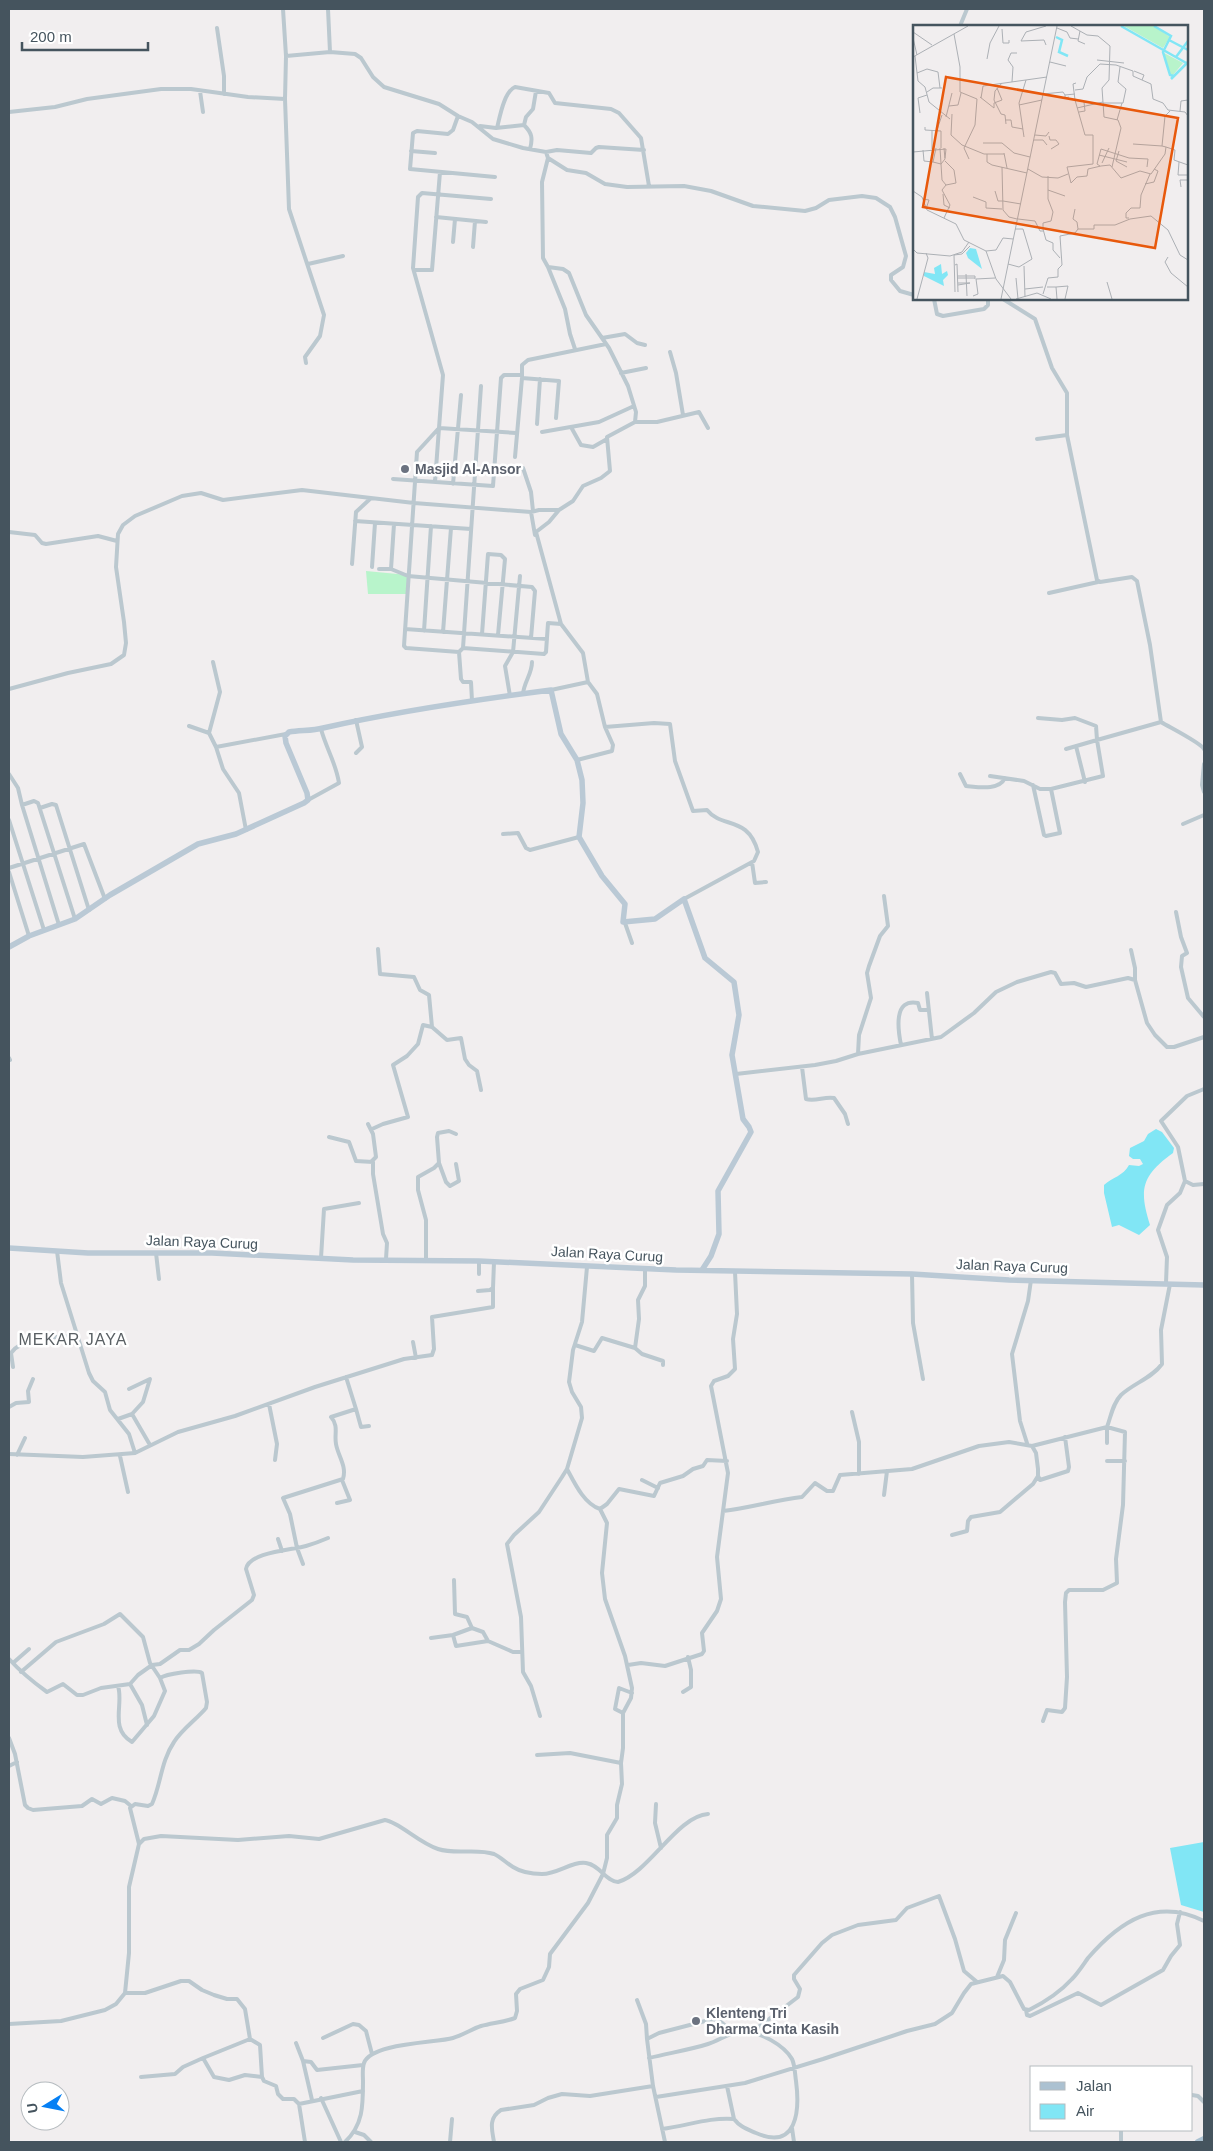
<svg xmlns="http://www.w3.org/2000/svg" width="1213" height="2151" viewBox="0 0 1213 2151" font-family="Arial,sans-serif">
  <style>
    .green { fill: #b8f4cb }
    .water { fill: #81e6f5 }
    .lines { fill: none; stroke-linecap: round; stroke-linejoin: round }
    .street { stroke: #bbc8cf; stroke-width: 4 }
    .secondary { stroke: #bac9d5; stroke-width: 5.5 }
    .primary { stroke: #abc1d1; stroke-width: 6 }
    .worship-dot { fill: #6b7280; stroke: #fff; stroke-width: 2 }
    .labels { text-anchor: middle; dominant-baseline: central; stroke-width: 5; stroke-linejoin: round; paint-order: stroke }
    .worship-label { font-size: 14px; font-weight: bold; fill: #5b616d; stroke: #fff; text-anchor: start }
    .street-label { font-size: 14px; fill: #45545e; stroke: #fff }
    .quarter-label { font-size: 16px; letter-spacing: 1px; fill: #5a6064; stroke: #fff }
    .inset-river { fill: none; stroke: #81e6f5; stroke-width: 2.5 }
    .inset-road { fill: none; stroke: #acb0b5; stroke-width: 1 }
    .view { fill: #e8590c; fill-opacity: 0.15; stroke: #e8590c; stroke-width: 2.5 }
    .inset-edge { fill: none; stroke: #45545e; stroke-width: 2.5 }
  </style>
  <rect width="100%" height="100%" fill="#f1eeef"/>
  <path class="green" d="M366,571L408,575L406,594H368Z"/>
  <path class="water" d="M1156,1129L1162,1132L1174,1148L1173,1153C1141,1176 1139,1190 1150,1225L1139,1235L1119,1225L1112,1227L1104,1193V1185C1113,1177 1123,1176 1129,1165L1139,1166L1143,1164L1140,1159H1133L1129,1156L1130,1148L1144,1141L1148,1134Z
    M1204,1842V1912L1181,1905L1170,1848Z"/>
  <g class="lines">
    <path class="street" d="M283,9L286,56
      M328,9L330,52
      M960,26L967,9
      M217,28L224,76V94
      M200,91L203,112
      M285,99L289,209L324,315L320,336L305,357L306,363
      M9,112L55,107L87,99L161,89H191L248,97L285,99L286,56L330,52L355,54L361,58L373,77L384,87L439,104L458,116L472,122L493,139L523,148L546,152L548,158L542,182L543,258L548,267L563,269L569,273L586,315L609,348L628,386L636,412L635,422L607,437L610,471L601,478L583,486L573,501L559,510L549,522L536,532L561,624L583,653L588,682L597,694L605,727L654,723L670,724L675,761L693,811L707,810C722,829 748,815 758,852L754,861L684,899
      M458,116L453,130L448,134L417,131L413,133L410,169L495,177
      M524,125L526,117L533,109L536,91
      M524,125C532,133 533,138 530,149
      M480,126L496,128L524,125
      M497,128C500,116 504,92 515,87L549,93L555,103L611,109L619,113L641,138L649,186
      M411,151L435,153
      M546,152L557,150L591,153L596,148L599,147L644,150
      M548,158L567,170L586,173L605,184L627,187L684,186L711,191L753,206L805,211L816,208L829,200L862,196L876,198L890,207L895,217L906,256L903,267L891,275V280L900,291L914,295
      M491,199L422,193L418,197L413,268L443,375L439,428L417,452L404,646L406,648L459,652L463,648L544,654L546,652L548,623L561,624
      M436,217L486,222
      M453,242L455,219
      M473,247L475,221
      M308,264L343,256
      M548,267L565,309L570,334L575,349
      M414,270H432L440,172
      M934,299L937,314L943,316L984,309L988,305V299
      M1003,299L1035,319L1052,368L1067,393V435L1097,580L1100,582L1132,577L1137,581L1150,645L1161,722
      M602,338L625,334L637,343L645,345
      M670,352L676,373L683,415
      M621,373L646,368
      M522,376V365L528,360L606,344
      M635,422H657L699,412L708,428
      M537,424L540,379
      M571,427L581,445L593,447L607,439
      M542,432L599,422L634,406
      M1037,439L1067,435
      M515,457L522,378L559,381L556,418
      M523,468L531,492L533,511
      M393,479L493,486L501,378L504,375H522
      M435,482L439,428L516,433
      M453,484L461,395
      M531,512L535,535
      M355,521L471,529
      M9,532L35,535L42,543L46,544L98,536L117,541
      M352,564L356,512L370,499
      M372,567L375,523
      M379,569H391L408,576L532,587L535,591L531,638
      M391,569L394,524
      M1049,593L1098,582
      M405,629L547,639
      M424,631L431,526
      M443,632L451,528
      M482,634L488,554L501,555L505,559L498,635
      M463,648L481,386
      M459,652L461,679L463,682H471L472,701
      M9,689L68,673L111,664L124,655L126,643L124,622L116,567L118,534L123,525L135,516L182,496L201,493L223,500L302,490L414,503L531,512L539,510H559
      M551,690L588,682
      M523,694C524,682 532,674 532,662
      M510,696L505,666L513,652L520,576
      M1038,718L1062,720L1075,718L1096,726L1097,740L1066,749
      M189,726L209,733L216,747L286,734
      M209,733L220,692L213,662
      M1076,746L1085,782
      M216,747L223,769L239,793L246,830
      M356,753L362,747L356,720
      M577,760L612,751L613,745L605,727
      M1204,764L1202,785L1204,792
      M9,774L18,788L22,805L59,925
      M960,774L966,786C978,787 999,791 1005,778
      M990,776L1024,781L1040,789H1051L1103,776L1097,740L1161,722C1169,727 1201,743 1204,749
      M1033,785L1044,835L1046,836L1060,833L1051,789
      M308,800L339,783C336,763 326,748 321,729
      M22,805L34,801L38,803L75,919
      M40,808L52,804L56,805L89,910
      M9,820L44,930
      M1183,824L1204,815
      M503,834L518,833L526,848L530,850L579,837
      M752,862L755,883L766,882
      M9,868L84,844L105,899
      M9,872L29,936
      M1176,912L1181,937L1187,953L1182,956L1181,967L1188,998L1204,1017
      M625,923L632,943
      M378,949L380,974L414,977L420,990L429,995L432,1027
      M1131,950L1135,968V980
      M927,993L932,1039
      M901,1045C898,1030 893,998 918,1003L920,1010H929
      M858,1054L859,1035L871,998L867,973L869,966L880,936L888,926L884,896
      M9,1058L10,1060
      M802,1067L806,1099C815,1102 825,1096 834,1098L845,1114L848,1124
      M736,1074L815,1065L836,1061L858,1054L941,1037L974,1013L996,992L1017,982L1051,972L1055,973L1061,984L1074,983L1086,987L1128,978L1135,980L1147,1023L1155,1035L1167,1047H1174L1204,1037
      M368,1124L373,1134L376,1157L372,1161
      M372,1129L383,1124L408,1117L393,1065L407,1056L418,1044L423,1025L432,1027L447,1040L461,1038L465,1059L469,1065L477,1071L481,1090
      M329,1137L349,1142L356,1161L373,1162V1174L383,1234L387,1243L386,1259
      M439,1163L446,1182L450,1186L459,1181L456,1164
      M1185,1181L1193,1185L1204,1184
      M57,1251L61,1283L89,1373L93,1381L105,1392L110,1410L129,1434L135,1453
      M156,1253L159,1279
      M321,1258L324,1209L359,1203
      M426,1261V1220L418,1190V1177L434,1168L439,1163L437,1137L438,1133L449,1131L456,1134
      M479,1274V1261
      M912,1274L913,1323L923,1379
      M1166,1283L1167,1257L1158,1230L1167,1205L1180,1193L1185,1181L1178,1147L1161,1121L1187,1096L1204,1089
      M478,1291L490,1290L493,1288L494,1262
      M413,1342L416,1358
      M575,1345L594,1351L602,1338L635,1348L639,1319L638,1300L645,1286V1268
      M635,1348L642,1354L663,1361V1365
      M13,1367L11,1353C23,1336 58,1337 77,1336
      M129,1389L150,1379L143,1402L132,1414L150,1445
      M269,1404L277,1444L275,1460
      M9,1407L16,1403L29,1402L28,1391L33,1379
      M356,1409L361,1427L369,1426
      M852,1412L859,1442V1474
      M118,1419L132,1414
      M1027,1443L1020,1421L1012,1354L1028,1301L1031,1280
      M9,1454L83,1457L135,1453L178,1432L235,1416L315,1387L404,1359L432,1355L434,1349L432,1317L493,1307V1288
      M17,1455L25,1438
      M120,1456L128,1492
      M1107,1461H1125
      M567,1469C574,1482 584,1504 600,1509L607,1504L619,1489L654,1496L660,1483L683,1476L693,1469L703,1466L707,1460L727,1461
      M1038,1476L1040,1480L1068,1471L1069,1467L1065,1437
      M642,1480L658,1488
      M884,1495L887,1471
      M337,1503L350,1500L342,1480
      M723,1511C750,1508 775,1500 802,1497L815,1483L827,1491H833L840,1475L912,1469L979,1446L1009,1442L1032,1446L1107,1427C1111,1416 1113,1403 1121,1395C1134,1383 1152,1378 1162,1364L1161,1330L1170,1284
      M952,1535L967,1531L968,1521L971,1517L1000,1512L1033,1484L1038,1476V1469L1036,1453L1032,1446
      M278,1539L282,1551
      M303,1564L297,1548L290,1514L283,1498L343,1479C347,1466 338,1456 336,1444C334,1434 339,1426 331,1417L356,1409L346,1377
      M454,1580L455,1614L467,1617L472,1628
      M453,1635L456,1646L488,1641L513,1652H521
      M431,1638L453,1635L472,1628L483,1632L488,1641
      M9,1659C20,1671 33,1682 47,1692L63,1684L77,1695H83L101,1688L130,1684L138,1675L152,1665L160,1664L180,1650H189L199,1644L214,1630L252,1600L254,1595L246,1569C249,1552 292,1550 306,1546C313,1544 321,1541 328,1538
      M13,1663L29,1649
      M628,1665L641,1663L665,1666L702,1654L704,1651L702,1633L717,1611L721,1599L717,1557L728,1473L711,1386L714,1381L728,1376L735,1369L733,1339L737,1314L735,1272
      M21,1672L56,1642L104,1624L120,1614L143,1637L150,1663L160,1678C166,1674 197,1669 202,1673L207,1702L206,1708C197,1719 182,1729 174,1742C161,1761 161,1784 152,1804L148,1806L135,1804L130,1808L139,1844
      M130,1684L142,1705L147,1725
      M118,1686C124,1704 109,1729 132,1742L154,1716L165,1691L160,1678
      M683,1692L691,1687V1670L688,1657
      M623,1713L615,1709L619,1688L632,1693
      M540,1716L531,1686L523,1672L521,1617L507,1544L514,1535L539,1512L562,1477L567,1469L582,1418L581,1407L572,1392L569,1382L573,1350L582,1322L587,1267
      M1043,1721L1047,1710L1062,1712L1065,1708L1067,1677L1065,1602L1066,1593L1069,1590H1103L1117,1583L1116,1559L1123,1505L1125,1432L1107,1427V1443
      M9,1738L15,1754L25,1805L28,1808L33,1810L82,1806L92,1799L101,1804L112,1798L125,1801L131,1806
      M537,1755L570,1753L621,1763
      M9,1766L17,1762
      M656,1804L655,1823L661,1848
      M997,1977L1004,1960L1005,1940L1016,1913
      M125,1993H145L181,1981H189L202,1990L214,1995L227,1999H237L245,2009L250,2039L260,2045L262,2077
      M637,2000L646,2024L647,2039
      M1026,2010L1027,2015L1030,2016L1078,1993L1101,2005L1163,1970L1171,1956L1180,1945L1177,1924L1180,1912
      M9,2024L61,2021L105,2010L116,2004L125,1993L129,1953V1887L139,1844L144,1839L161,1836L238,1840L289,1836L319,1839L385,1820C399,1822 419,1843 438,1849C456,1855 476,1848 494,1854C501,1857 506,1863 513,1867C521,1872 533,1874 542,1874C558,1874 572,1861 586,1863C600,1865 605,1881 618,1882C649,1873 677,1816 708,1814
      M752,2032L798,1997L800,1989L794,1979V1975L822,1943L832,1935L858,1925L896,1920L907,1908L939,1896L955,1939L964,1971L977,1982
      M323,2038L353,2024L359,2025L366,2031L372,2054
      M296,2043L303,2061L311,2062L317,2070L363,2065
      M203,2058L250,2039
      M649,2058C669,2053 689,2050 708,2044C720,2040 732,2031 744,2031C760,2032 784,2045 792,2059C795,2065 795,2075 796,2081C800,2111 797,2151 756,2133C747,2129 740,2127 734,2119C709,2117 687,2126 662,2129
      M303,2061L312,2100
      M141,2077L175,2074L183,2067L203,2058L214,2077L229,2080L245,2075L262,2077L264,2081L276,2086L278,2094L283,2099H294L299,2104L363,2091
      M727,2086L734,2119
      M1192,2095L1198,2096L1204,2102
      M656,2097L745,2083L823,2059L907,2031L935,2024L952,2013L964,1993L971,1984L1003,1976L1010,1982L1024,2009L1029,2010C1043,2003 1061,1991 1072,1979C1078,1973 1083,1965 1088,1958C1120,1921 1157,1897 1204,1921
      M321,2098L341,2142
      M299,2104L305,2142
      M792,2128L794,2142
      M355,2132L364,2135L371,2142
      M345,2142C363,2125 363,2106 363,2082C363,2076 362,2069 364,2063C371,2043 435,2043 453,2038C463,2035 472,2029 481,2026C492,2023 504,2022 515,2018L517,2011L516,1994L520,1989L543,1980L549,1967L550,1954L588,1903L603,1874L607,1858V1835L617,1818V1805L622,1784L621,1763L623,1748V1713L631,1698L632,1688L625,1656L605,1599L602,1573L607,1523L600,1509
      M450,2142L452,2119
      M494,2142C492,2130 488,2118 501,2110L534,2105L548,2098L562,2094L590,2096L653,2086
      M665,2142L653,2086L647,2039L659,2033L713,2019L721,2022L734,2033
      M1121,2142V2130"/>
    <path class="secondary" d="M9,947L29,936L75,919L110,895L198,844L236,834L304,803L308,800L307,793L286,743L285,736L289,732C300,730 312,731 323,728C398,711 474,700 551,690L561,734L577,760L582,780L583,803L579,837L602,876L625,904L623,922L655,919L684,899L705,958L734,982L739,1015L732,1055L743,1119L749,1127L751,1132L718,1191L719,1234L711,1256L702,1270
      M9,1248L88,1253H212L353,1260L479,1261L676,1270L912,1274L1009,1280L1204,1285"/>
    <path class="primary" d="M1198,2142L1204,2139"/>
  </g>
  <g class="worship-dot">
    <circle cx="405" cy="469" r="5"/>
    <circle cx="696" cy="2021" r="5"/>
  </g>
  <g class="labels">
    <g class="worship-label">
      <text x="415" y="469">Masjid Al-Ansor</text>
      <text x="706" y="2013">Klenteng Tri<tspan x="706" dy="16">Dharma Cinta Kasih</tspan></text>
    </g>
    <g class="street-label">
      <text transform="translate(202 1242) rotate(2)">Jalan Raya Curug</text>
      <text transform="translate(607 1254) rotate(3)">Jalan Raya Curug</text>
      <text transform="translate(1012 1266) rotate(2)">Jalan Raya Curug</text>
    </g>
    <g class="quarter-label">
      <text x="73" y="1339">MEKAR JAYA</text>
    </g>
  </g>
  <g transform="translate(913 25)">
    <rect width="275" height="275" fill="#f1eeef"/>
    <path d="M211,1H241L257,12L250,23ZM251,28L270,38L260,50L257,49Z" fill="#b8f4cb"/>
    <path d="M57,223L63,224L69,244L55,233L53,228ZM28,239L29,249L34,246L35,250L30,255L31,261L11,251V247L22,249L21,243Z" fill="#81e6f5"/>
    <path class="inset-river" d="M208,1L275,39M241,1L258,11L250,27L257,50L261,51M143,12L149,15L146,27L155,31M256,15L275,25M263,32L275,16M258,54L275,37"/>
    <path class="inset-road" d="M133,1L113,7L108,16L131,15L133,20M158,1L174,10L185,11L197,21L196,55L189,63L191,92L205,95L208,103L199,142M144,3L154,7L157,13L165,14M89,4L90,18H96V15M167,6L165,16L172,19M0,7L19,20M41,9L47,42V67L64,74L62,100L51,123L56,134M0,13L4,30M2,31L5,56L12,62L16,77L37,94M0,32L55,1M74,34L77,18L86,1M184,35L211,38M137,37L153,41M221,46L231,50L229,55M4,48L14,44L25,47L27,63M99,57L100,42L95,35L98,28H104M89,58L82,66L81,75L88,89L92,90L93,99M163,58L160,59L162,75L172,110H180V139L154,142L158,158L164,152L174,151L175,144L188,141L197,140L208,153L227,146L238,149L252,129L253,122L249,121L252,91L257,86M162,65L170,64L174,52L187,39L203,40L220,46V51L238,59L240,74L250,78L255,85L272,87L275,91M14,67L20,63H29M130,69L150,67L152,70M67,72L81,83V78L89,75L84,63M156,72L152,73V70L162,69M68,73L70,61L134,52M190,78H210L213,64L205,57L207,42M106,80L129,75M36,81L45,80L48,68M164,83L190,77M267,86L268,76L275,75M166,87L172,86L171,77M7,88L5,73L14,70M39,89L38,110L49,120L71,129H91M33,92L39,68M92,95H98L99,102L110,104M204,95L209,78M12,102V105L28,106V123M19,105V124M24,105L29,90M122,110L133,111L136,107M136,111L137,115H143L146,119L138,124M111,112L106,78L113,55M121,115H130L134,120M70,118H89L101,128L117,132M220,119L249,121M253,122L262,125L261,135L275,140M23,123L20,137L28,139L32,134L31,123M27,123L29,155L33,160L29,165L37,180L31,193M10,125L11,136L20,137M206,126L203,136L214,142M0,127L33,124L32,133M91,128L94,143M74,129V137L79,140L114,148M186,130L214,137M32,136L41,145L43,158L33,160M266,137L265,150H275M189,138L196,123M187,141L184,139L188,124L216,133L235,134L234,142M89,142L90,185L96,192L104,194M115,144L129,152L145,153L155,149M135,151V174L140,187L138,196L130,198V204L133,215L140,218V225L147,233M232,159L241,157L245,146L241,144M268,162L267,155H275M135,165L152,171M0,166L9,172L14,185L43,199L51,215L73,226L83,254L98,274M82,166L85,176H90M30,169L31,180L37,183M60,172L73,177V183L89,184M10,174L16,175L13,184M90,176L108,179M162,184L160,194L164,197L165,204M216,193H213V188L218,183H227L228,170L237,149M105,194L122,196L127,206H131M0,224L4,228L37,231L49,227L56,217M73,226L83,225L90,213L100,214M255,232L252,237L258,248L275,262M95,239L106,242L119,234L110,204H102M42,240L44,239L45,267M111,241L112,272M53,249L54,271M45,251H62V254M45,253H62M103,253L105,274M194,257L199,274M45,258H57L45,260M134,262H143L144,274M143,262L155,261L152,274M112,264L130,262M42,267L41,230L49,229L57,221M130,269L135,253L145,252V244L149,240L147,211L162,208L165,204H181V200H202L217,194L238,191L255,205L267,230L275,235M60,271L65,269L63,254L82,253M4,274L15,233L13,228M88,274L144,1M103,274L124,268L138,274"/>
    <path class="view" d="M33,52L265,93L242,223L10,182Z"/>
    <rect width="275" height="275" class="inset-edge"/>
  </g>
  <rect width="1213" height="2151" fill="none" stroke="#45545e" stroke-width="20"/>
  <rect x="1030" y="2066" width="162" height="65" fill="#ffffff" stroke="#b5bbbf"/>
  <rect x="1040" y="2082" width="25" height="8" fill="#abc1d1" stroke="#b5bbbf"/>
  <text x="1076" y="2091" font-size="15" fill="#45545e">Jalan</text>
  <rect x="1040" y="2104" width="25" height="15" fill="#81e6f5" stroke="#b5bbbf"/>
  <text x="1076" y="2116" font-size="15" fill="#45545e">Air</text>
  <g transform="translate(45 2106) rotate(260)"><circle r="24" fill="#ffffff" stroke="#b5bbbf"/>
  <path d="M0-4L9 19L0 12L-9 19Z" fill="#0680f4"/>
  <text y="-8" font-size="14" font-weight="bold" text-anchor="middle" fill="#45545e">U</text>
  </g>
  <path d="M22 42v8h126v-8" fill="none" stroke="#45545e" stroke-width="2.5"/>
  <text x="30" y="42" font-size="15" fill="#45545e" stroke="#ffffff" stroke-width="4" paint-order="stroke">200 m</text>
</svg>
